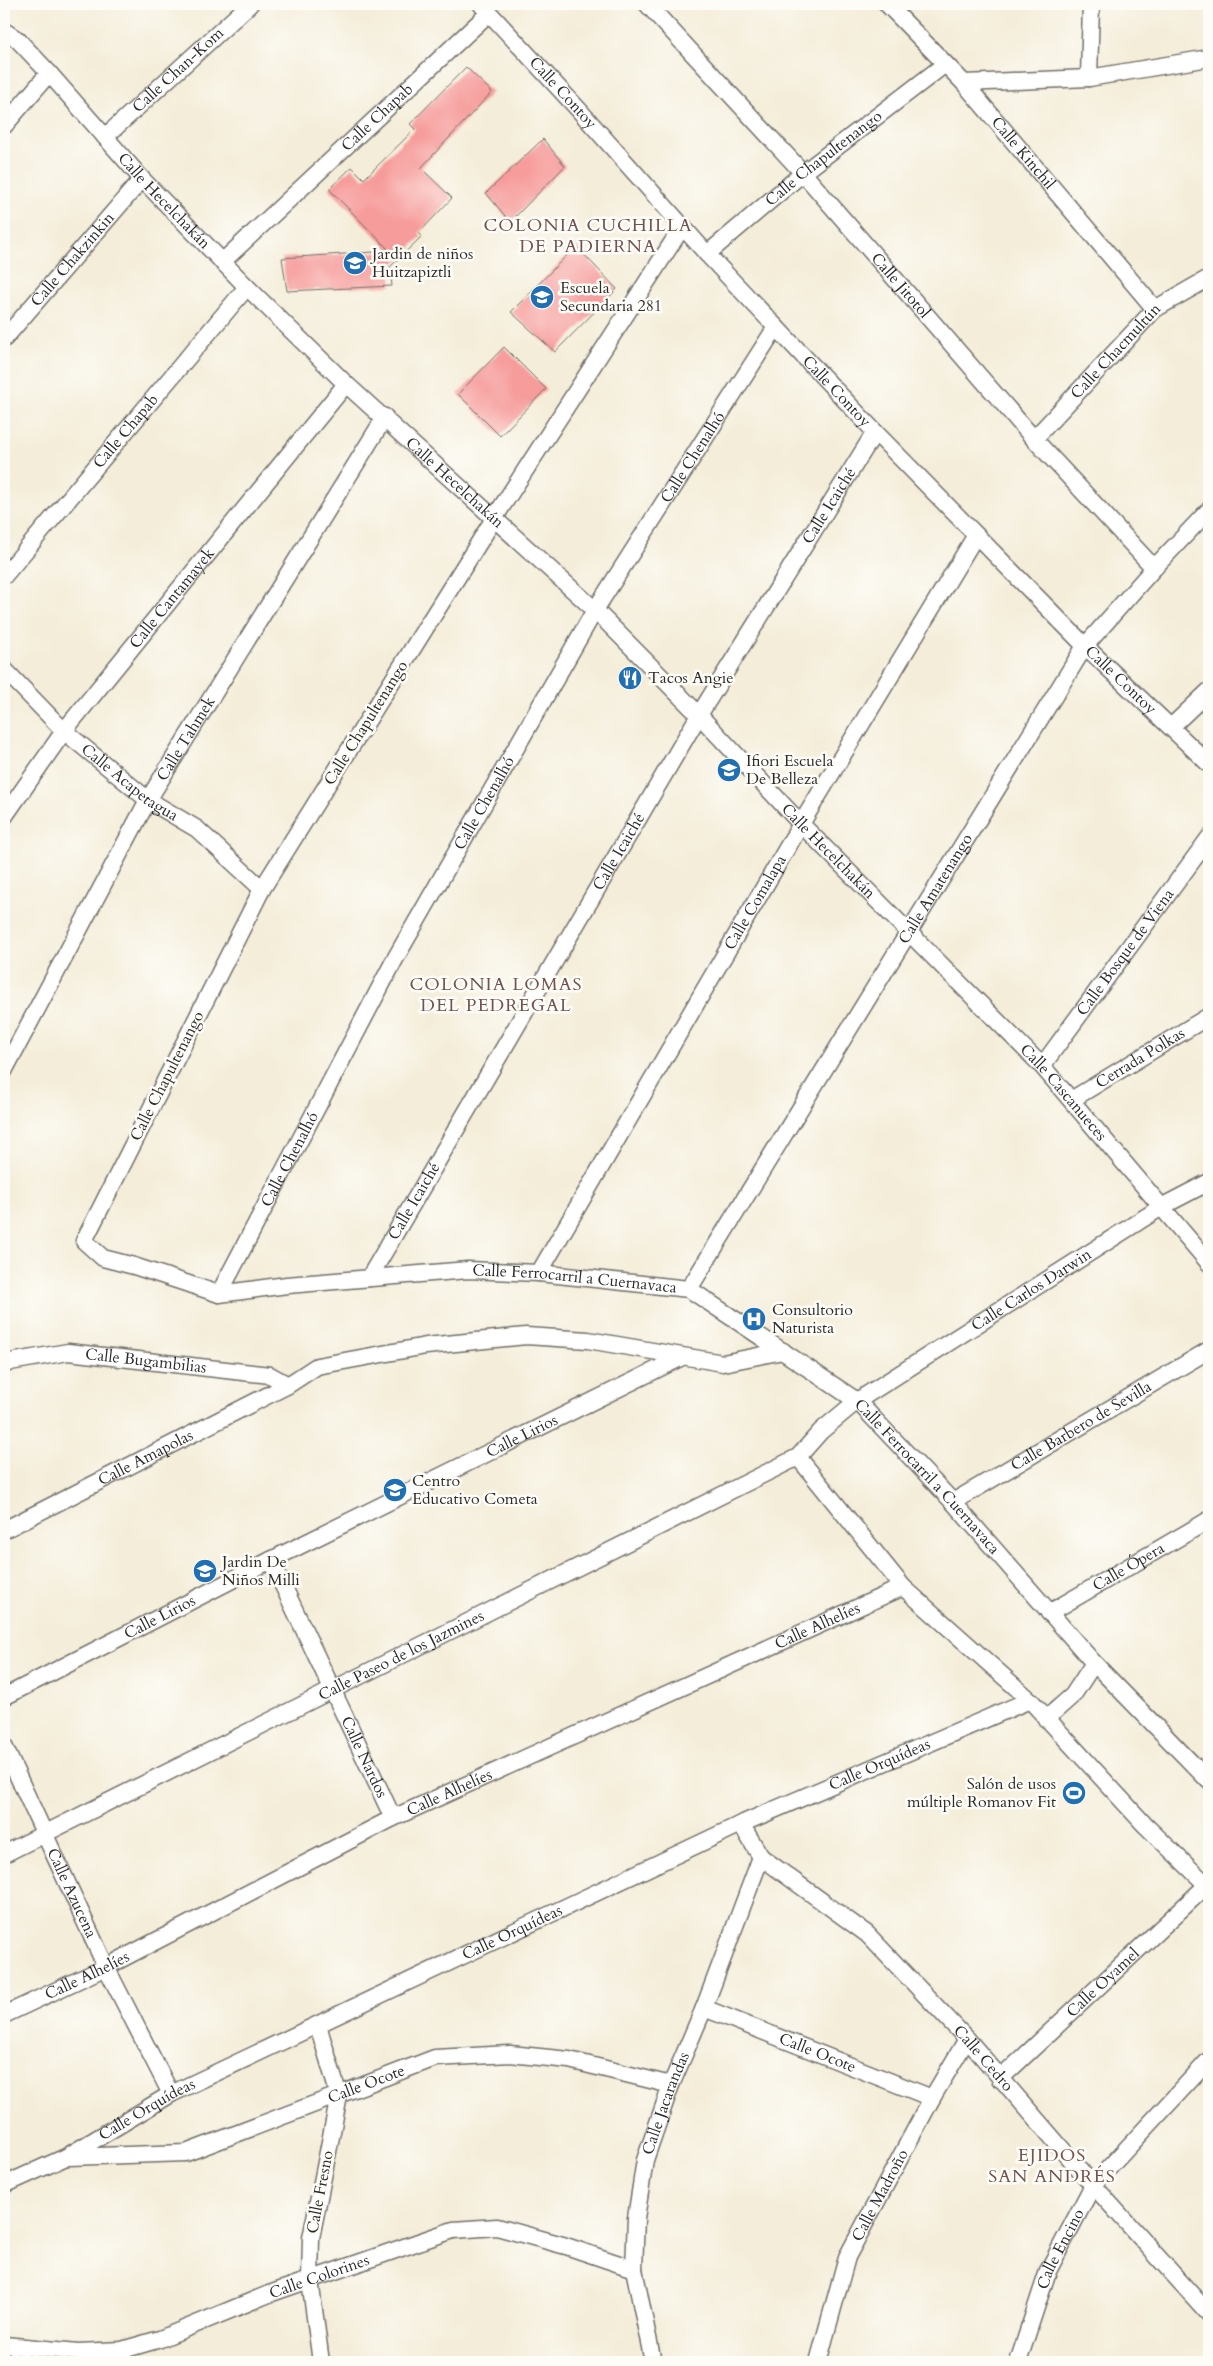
<svg xmlns="http://www.w3.org/2000/svg" width="1213" height="2366" viewBox="0 0 1213 2366" font-family="Cardo,serif">
  <style>
    .building { fill: #f69c9b }
    .lines { fill: none; stroke-linecap: round; stroke-linejoin: round }
    .minor-casing { stroke: #716f68; stroke-width: 19 }
    .minor { stroke: #fff; stroke-width: 16 }
    .labels { text-anchor: middle; dominant-baseline: central; stroke-width: 5; stroke-linejoin: round; paint-order: stroke }
    .street-label { font-size: 16px; fill: #2b2b2b; stroke: #fdfcf7 }
    .poi-label { font-size: 16px; fill: #2b2b2b; stroke: #fdfcf7; text-anchor: start }
    .neighbourhood-label { font-size: 18px; letter-spacing: 1px; fill: #725352; stroke: #fdfcf7 }
  </style>
  <rect width="100%" height="100%" fill="#fdfcf7"/>
  <filter id="ink" filterUnits="userSpaceOnUse"><feTurbulence type="fractalNoise" baseFrequency=".02" numOctaves="2"/><feDisplacementMap in="SourceGraphic" scale="10" xChannelSelector="R" yChannelSelector="G"/><feConvolveMatrix kernelMatrix="1 2 1 2 8 2 1 2 1" color-interpolation-filters="sRGB"/></filter>
  <filter id="wash" filterUnits="userSpaceOnUse"><feTurbulence type="fractalNoise" baseFrequency=".0096" numOctaves="4" result="noise"/><feDisplacementMap in="SourceGraphic" scale="20" xChannelSelector="R" yChannelSelector="G"/><feGaussianBlur stdDeviation="1.12" result="paint"/><feColorMatrix in="noise" values="0 0 0 0 0 0 0 0 0 0 0 0 0 0 0 0 0 1.4 0 .05"/><feComposite in="paint" operator="in"/></filter>
  <g filter="url(#wash)">
    <rect width="100%" height="100%" fill="#f4edd9"/>
    <g id="blocks">
      <path class="building" d="M466,67L492,92L421,168L452,198L419,233L422,236L390,267L392,286L287,291L282,258L390,251L329,189L352,167L364,179L415,129L410,124Z
        M543,139L565,166L510,222L486,193Z
        M576,246L617,289L555,352L511,312Z
        M504,347L546,389L500,436L458,394Z"/>
    </g>
  </g>
  <g filter="url(#ink)">
    <use href="#blocks" fill-opacity="0" stroke="#716f68" stroke-width="1"/>
    <g class="lines">
      <g class="minor-casing">
        <g id="minor">
          <path id="s1" d="M481,4L579,110L707,254L875,432L1085,646L1209,764"/>
          <path id="s2" d="M647,4L803,173L1034,439L1154,568"/>
          <path id="s3" d="M887,4L964,83L1155,309"/>
          <path id="s4" d="M4,31L18,40L49,73L142,179L247,287L346,384L595,610L699,715L801,824L1042,1066L1209,1263"/>
          <path d="M1089,78L1091,4"/>
          <path d="M964,83L1089,78L1209,58"/>
          <path d="M4,126L49,73"/>
          <path id="s5" d="M105,137L250,4"/>
          <path id="s6" d="M683,226L495,517L262,889L84,1241L103,1258L134,1266L219,1294L287,1285L468,1270L539,1273L689,1289L857,1401L953,1502L1094,1663L1209,1781"/>
          <path id="s7" d="M707,254L803,173L944,65"/>
          <path id="s8" d="M222,262L489,13"/>
          <path id="s9" d="M4,339L142,179"/>
          <path id="s10" d="M1034,439L1155,309L1209,278"/>
          <path id="s11" d="M4,576L247,287"/>
          <path id="s12" d="M4,669L64,731L148,800L197,829L262,889"/>
          <path d="M1172,726L1209,691"/>
          <path id="s13" d="M4,817L64,731L346,384"/>
          <path id="s14" d="M1042,1066L1209,838"/>
          <path id="s15" d="M4,1071L148,800L385,417"/>
          <path id="s16" d="M1071,1100L1209,1016"/>
          <path id="s17" d="M539,1273L801,824L976,535"/>
          <path id="s18" d="M369,1278L699,715L875,432"/>
          <path id="s19" d="M689,1289L1085,646L1154,568L1209,510"/>
          <path id="s20" d="M219,1294L395,959L595,610L776,327"/>
          <path id="s21" d="M4,1365L10,1362L68,1352L270,1375L288,1385"/>
          <path d="M798,1457L903,1587L1030,1700L1145,1825L1209,1887"/>
          <path id="s22" d="M953,1502L1209,1350"/>
          <path id="s23" d="M4,1530L288,1385L317,1366L426,1346L526,1336L588,1340L723,1363L783,1351"/>
          <path id="s24" d="M271,1560L393,1818"/>
          <path id="s25" d="M1049,1613L1209,1520"/>
          <path id="s26" d="M4,1697L271,1560L682,1357"/>
          <path d="M1046,1719L1073,1695L1094,1663"/>
          <path id="s27" d="M4,1746L106,1967L171,2094"/>
          <path id="s28" d="M741,1824L761,1857L867,1934L967,2039L1093,2185L1209,2314"/>
          <path id="s29" d="M4,1854L798,1457L821,1431L857,1401L1163,1206L1209,1182"/>
          <path id="s30" d="M704,2008L932,2098"/>
          <path id="s31" d="M4,2015L106,1967L393,1818L903,1587"/>
          <path d="M318,2025L339,2096L311,2238L310,2280L321,2362"/>
          <path id="s32" d="M1000,2079L1207,1885"/>
          <path id="s33" d="M68,2157L186,2153L435,2058L510,2054L569,2060L671,2085"/>
          <path id="s34" d="M4,2185L66,2157L171,2094L741,1824L1030,1700"/>
          <path id="s35" d="M4,2345L78,2352L122,2350L160,2339L269,2294L453,2230L497,2227L566,2246L634,2269"/>
          <path id="s36" d="M653,2362L634,2269L636,2218L645,2160L671,2085L704,2008L761,1857"/>
          <path id="s37" d="M818,2362L847,2257L932,2098L967,2039"/>
          <path id="s38" d="M1018,2362L1048,2271L1093,2185L1209,2060"/>
        </g>
      </g>
      <use href="#minor" class="minor"/>
    </g>
  </g>
  <defs>
    <g id="school-disc" transform="scale(1.25)"><circle r="9.5" fill="#1f6fb2" stroke="#fdfcf7"/><path d="M0-5L7-2L0 1L-7-2ZM-4 1L0 2.5L4 1V4Q0 6-4 4Z" fill="#fff"/></g>
    <g id="restaurant-disc" transform="scale(1.25)"><circle r="9.5" fill="#1f6fb2" stroke="#fdfcf7"/><path d="M-5-6h1v4h1v-4h1v4h1v-4h1v5L-1.5 .5V6h-2V.5L-5-1ZM5-6V6H3V1.5H1.5Q1.5-4 5-6Z" fill="#fff"/></g>
    <g id="university-disc" transform="scale(1.25)"><circle r="9.5" fill="#1f6fb2" stroke="#fdfcf7"/><path d="M0-5L7-2L0 1L-7-2ZM-4 1L0 2.5L4 1V4Q0 6-4 4Z" fill="#fff"/></g>
    <g id="hospital-disc" transform="scale(1.25)"><circle r="9.5" fill="#1f6fb2" stroke="#fdfcf7"/><path d="M-5-5h3v3.5h4V-5h3V5h-3V1.5h-4V5h-3Z" fill="#fff"/></g>
    <g id="stadium-disc" transform="scale(1.25)"><circle r="9.5" fill="#1f6fb2" stroke="#fdfcf7"/><path d="M0-5a6.5 5 0 1 0 0 10a6.5 5 0 1 0 0-10ZM-3.5-1.8h7v3.6h-7Z" fill="#fff"/></g>
  </defs>
  <g fill-rule="evenodd">
    <use href="#school-disc" x="355" y="263"/>
    <use href="#school-disc" x="542" y="297"/>
    <use href="#restaurant-disc" x="630" y="678"/>
    <use href="#university-disc" x="729" y="770"/>
    <use href="#hospital-disc" x="754" y="1319"/>
    <use href="#school-disc" x="395" y="1490"/>
    <use href="#school-disc" x="205" y="1571"/>
    <use href="#stadium-disc" x="1074" y="1793"/>
  </g>
  <g class="labels">
    <g class="street-label">
      <text stroke="none"><textPath href="#s5" startOffset="99">Calle Chan-Kom</textPath></text>
      <text stroke="none"><textPath href="#s1" startOffset="121">Calle Contoy</textPath></text>
      <text stroke="none"><textPath href="#s8" startOffset="212">Calle Chapab</textPath></text>
      <text stroke="none"><textPath href="#s3" startOffset="202">Calle Kinchil</textPath></text>
      <text stroke="none"><textPath href="#s7" startOffset="151">Calle Chapultenango</textPath></text>
      <text stroke="none"><textPath href="#s4" startOffset="234">Calle Hecelchakán</textPath></text>
      <text stroke="none"><textPath href="#s9" startOffset="105">Calle Chakzinkin</textPath></text>
      <text stroke="none"><textPath href="#s2" startOffset="379">Calle Jitotol</textPath></text>
      <text stroke="none"><textPath href="#s10" startOffset="120">Calle Chacmultún</textPath></text>
      <text stroke="none"><textPath href="#s1" startOffset="526">Calle Contoy</textPath></text>
      <text stroke="none"><textPath href="#s11" startOffset="189">Calle Chapab</textPath></text>
      <text stroke="none"><textPath href="#s20" startOffset="962">Calle Chenalhó</textPath></text>
      <text stroke="none"><textPath href="#s4" startOffset="639">Calle Hecelchakán</textPath></text>
      <text stroke="none"><textPath href="#s18" startOffset="899">Calle Icaiché</textPath></text>
      <text stroke="none"><textPath href="#s13" startOffset="276">Calle Cantamayek</textPath></text>
      <text stroke="none"><textPath href="#s1" startOffset="931">Calle Contoy</textPath></text>
      <text transform="translate(366 723) rotate(-58)">Calle Chapultenango</text>
      <text stroke="none"><textPath href="#s15" startOffset="379">Calle Tahmek</textPath></text>
      <text stroke="none"><textPath href="#s12" startOffset="170">Calle Acapetagua</textPath></text>
      <text stroke="none"><textPath href="#s20" startOffset="558">Calle Chenalhó</textPath></text>
      <text stroke="none"><textPath href="#s4" startOffset="1164">Calle Hecelchakán</textPath></text>
      <text stroke="none"><textPath href="#s18" startOffset="494">Calle Icaiché</textPath></text>
      <text stroke="none"><textPath href="#s19" startOffset="470">Calle Amatenango</textPath></text>
      <text stroke="none"><textPath href="#s17" startOffset="429">Calle Comalapa</textPath></text>
      <text stroke="none"><textPath href="#s14" startOffset="141">Calle Bosque de Viena</textPath></text>
      <text stroke="none"><textPath href="#s16" startOffset="81">Cerrada Polkas</textPath></text>
      <text transform="translate(167 1076) rotate(-63)">Calle Chapultenango</text>
      <text stroke="none"><textPath href="#s4" startOffset="1501">Calle Cascanueces</textPath></text>
      <text stroke="none"><textPath href="#s20" startOffset="152">Calle Chenalhó</textPath></text>
      <text stroke="none"><textPath href="#s18" startOffset="89">Calle Icaiché</textPath></text>
      <text stroke="none"><textPath href="#s6" startOffset="1684">Calle Ferrocarril a Cuernavaca</textPath></text>
      <text stroke="none"><textPath href="#s29" startOffset="1176">Calle Carlos Darwin</textPath></text>
      <text stroke="none"><textPath href="#s21" startOffset="144">Calle Bugambilias</textPath></text>
      <text stroke="none"><textPath href="#s22" startOffset="149">Calle Barbero de Sevilla</textPath></text>
      <text stroke="none"><textPath href="#s26" startOffset="580">Calle Lirios</textPath></text>
      <text stroke="none"><textPath href="#s23" startOffset="159">Calle Amapolas</textPath></text>
      <text stroke="none"><textPath href="#s6" startOffset="2104">Calle Ferrocarril a Cuernavaca</textPath></text>
      <text stroke="none"><textPath href="#s25" startOffset="92">Calle Ópera</textPath></text>
      <text stroke="none"><textPath href="#s26" startOffset="175">Calle Lirios</textPath></text>
      <text stroke="none"><textPath href="#s31" startOffset="902">Calle Alhelíes</textPath></text>
      <text stroke="none"><textPath href="#s29" startOffset="444">Calle Paseo de los Jazmines</textPath></text>
      <text stroke="none"><textPath href="#s24" startOffset="218">Calle Nardos</textPath></text>
      <text stroke="none"><textPath href="#s34" startOffset="972">Calle Orquídeas</textPath></text>
      <text stroke="none"><textPath href="#s31" startOffset="498">Calle Alhelíes</textPath></text>
      <text stroke="none"><textPath href="#s27" startOffset="162">Calle Azucena</textPath></text>
      <text stroke="none"><textPath href="#s34" startOffset="568">Calle Orquídeas</textPath></text>
      <text stroke="none"><textPath href="#s31" startOffset="92">Calle Alhelíes</textPath></text>
      <text stroke="none"><textPath href="#s32" startOffset="141">Calle Oyamel</textPath></text>
      <text stroke="none"><textPath href="#s30" startOffset="122">Calle Ocote</textPath></text>
      <text stroke="none"><textPath href="#s28" startOffset="340">Calle Cedro</textPath></text>
      <text stroke="none"><textPath href="#s33" startOffset="311">Calle Ocote</textPath></text>
      <text stroke="none"><textPath href="#s36" startOffset="265">Calle Jacarandas</textPath></text>
      <text stroke="none"><textPath href="#s34" startOffset="162">Calle Orquídeas</textPath></text>
      <text transform="translate(320 2192) rotate(-79)">Calle Fresno</text>
      <text stroke="none"><textPath href="#s37" startOffset="179">Calle Madroño</textPath></text>
      <text stroke="none"><textPath href="#s38" startOffset="121">Calle Encino</textPath></text>
      <text stroke="none"><textPath href="#s35" startOffset="329">Calle Colorines</textPath></text>
    </g>
    <g class="poi-label">
      <text x="372" y="254">Jardin de niños<tspan x="372" dy="18">Huitzapiztli</tspan></text>
      <text x="560" y="288">Escuela<tspan x="560" dy="18">Secundaria 281</tspan></text>
      <text x="648" y="678">Tacos Angie</text>
      <text x="746" y="761">Ifiori Escuela<tspan x="746" dy="18">De Belleza</tspan></text>
      <text x="772" y="1310">Consultorio<tspan x="772" dy="18">Naturista</tspan></text>
      <text x="412" y="1481">Centro<tspan x="412" dy="18">Educativo Cometa</tspan></text>
      <text x="222" y="1562">Jardin De<tspan x="222" dy="18">Niños Milli</tspan></text>
      <text x="1056" y="1784" text-anchor="end">Salón de usos<tspan x="1056" dy="18">múltiple Romanov Fit</tspan></text>
    </g>
    <g class="neighbourhood-label">
      <text x="588" y="225">COLONIA CUCHILLA<tspan x="588" dy="21">DE PADIERNA</tspan></text>
      <text x="496" y="984">COLONIA LOMAS<tspan x="496" dy="21">DEL PEDREGAL</tspan></text>
      <text x="1052" y="2155">EJIDOS<tspan x="1052" dy="21">SAN ANDRÉS</tspan></text>
    </g>
  </g>
  <rect width="1213" height="2366" fill="none" stroke="#fdfcf7" stroke-width="20"/>
</svg>
